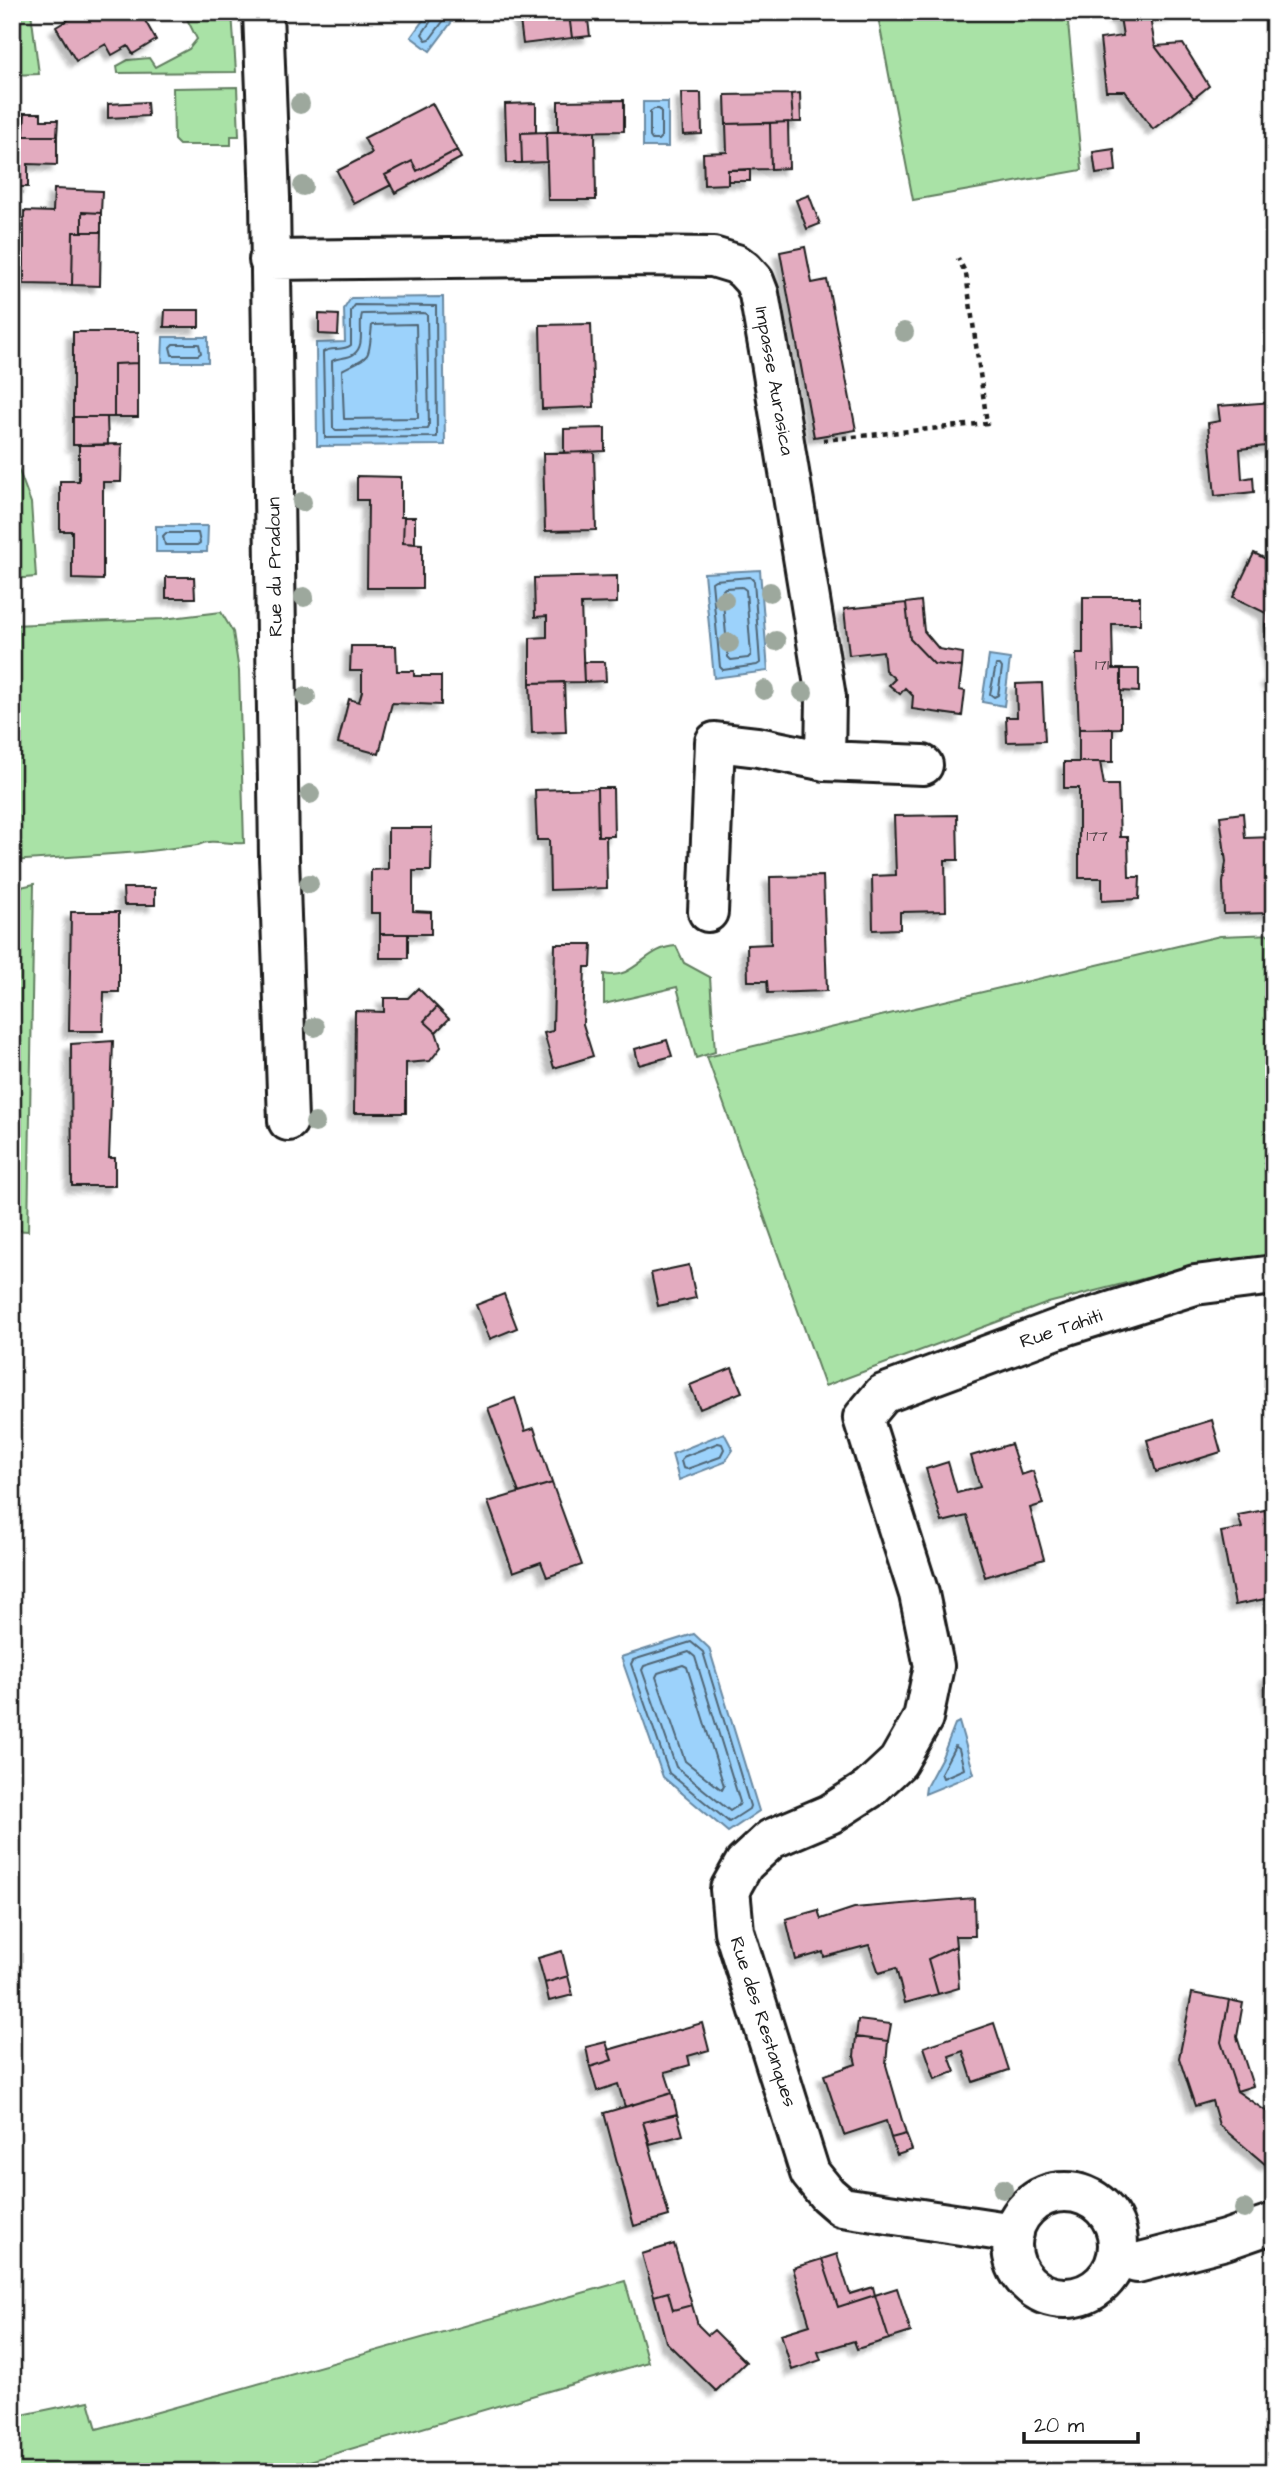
<svg xmlns="http://www.w3.org/2000/svg" width="1286" height="2484" viewBox="0 0 1286 2484" font-family="'Architects Daughter',sans-serif">
  <style>
    .green { fill: #a9e2a6; stroke: #627f61; stroke-width: 2 }
    .water { fill: #9cd2fb; stroke: #6989a2; stroke-width: 2 }
    .lines { fill: none; stroke-linecap: round; stroke-linejoin: round }
    .shore { stroke: #4f6575; stroke-width: 2 }
    .building { fill: #e3abbf; stroke: #1c1c1c; stroke-width: 2; filter: url(#shadow) }
    .street-casing { stroke: #1c1c1c; stroke-width: 44 }
    .path { stroke: #1c1c1c; stroke-width: 4.5; stroke-dasharray: 5 5; stroke-linecap: butt }
    .street { stroke: #fff; stroke-width: 38 }
    .tree { fill: #9da89d }
    .labels { text-anchor: middle; dominant-baseline: central; stroke-width: 5; stroke-linejoin: round; paint-order: stroke }
    .number-label { font-size: 16px; fill: #4e4045 }
    .street-label { font-size: 19px; fill: #1c1c1c; stroke: #fff }
  </style>
  <defs>
    <filter id="shadow"><feDropShadow dx="-6" dy="6" stdDeviation="2" flood-color="#0004"/></filter>
  </defs>
  <rect width="100%" height="100%" fill="#fff"/>
  <filter id="ink" filterUnits="userSpaceOnUse"><feTurbulence type="fractalNoise" baseFrequency=".0143" numOctaves="2"/><feDisplacementMap in="SourceGraphic" scale="14" xChannelSelector="R" yChannelSelector="G"/><feConvolveMatrix kernelMatrix="1 2 1 2 8 2 1 2 1" color-interpolation-filters="sRGB"/></filter>
  <g filter="url(#ink)">
    <path class="green" d="M12,12H31L39,74L12,75Z
      M189,12H232L236,72L118,73L117,66L128,60L149,58L155,67L189,49L197,39L186,17Z
      M877,12H1067L1082,170L913,200Z
      M237,87L239,136H231V145H179L174,140L173,88Z
      M12,452L31,503L36,577L12,579Z
      M221,612L233,632L239,671L244,843C228,845 212,838 198,845L141,852L12,861V625L163,619Z
      M34,884L28,1231L12,1230V889Z
      M1274,934V1258L1146,1278L1048,1303L825,1386L707,1057L1220,936Z
      M676,946L684,963L710,977L715,1052L696,1058L677,987L604,1004V974C634,981 645,947 676,946Z
      M625,2281L648,2362L272,2472H12V2417L89,2401L97,2429Z"/>
    <path class="water" d="M429,12H453L457,15L430,51L411,37Z
      M643,102H668V147H643Z
      M443,297L445,445L317,446L316,343L345,342L344,309L351,298Z
      M163,337H208V362H162Z
      M156,526H208L207,552H156Z
      M760,570L768,671L714,678L704,573Z
      M989,656L1010,659L1004,706L982,702Z
      M724,1433L733,1450L725,1462L679,1480L672,1454Z
      M694,1634L709,1648L759,1811L728,1832L663,1777L621,1657Z
      M959,1722L974,1774L925,1794L926,1787L942,1757L955,1724Z"/>
    <g class="lines">
      <path class="shore" d="M434,12L433,18L422,34L426,40L430,39L450,12
        M654,109H659L661,112V137L658,140H652L650,137V112Z
        M355,305L436,306L437,437L325,438L323,352C331,346 343,352 351,345V311Z
        M362,314L424,313L427,315L429,426L428,429L336,430L333,428L332,361C338,357 348,359 354,354C366,345 358,326 362,314Z
        M416,324L418,418L344,419L342,370C373,354 368,361 372,325Z
        M173,344H199L201,353L198,355H172L170,347Z
        M166,533H198L200,543L197,545H165L163,536Z
        M750,577L754,581L760,663L757,665L723,670L720,667L712,582L715,580Z
        M742,587L746,590L751,655L748,658L731,660L728,657L722,591L725,588Z
        M996,665H1000L1002,668L998,695L994,697L990,694Z
        M718,1443L722,1444L724,1449L720,1457L687,1469L683,1468L681,1461L683,1457Z
        M691,1642L703,1652L750,1806L749,1809L729,1822L669,1773L631,1664L633,1660Z
        M689,1652L695,1657L740,1802L739,1805L730,1811L676,1767L642,1670L644,1666Z
        M683,1665L687,1667L724,1786L722,1790L685,1761L656,1677L658,1673Z
        M955,1746L959,1749L964,1769L943,1778L941,1773Z"/>
    </g>
    <path class="building" d="M81,12H145L147,14L143,17L156,40L133,54L128,46L112,55L106,44L76,61L56,27Z
      M519,12H584L569,14L572,38L523,44Z
      M587,12L590,36L572,38L569,14Z
      M1114,12H1149L1155,46L1194,98L1153,129L1125,91H1106L1100,39L1123,36L1120,17L1115,18Z
      M1149,12H1173V15L1150,17Z
      M1183,44L1209,86L1194,98L1155,46Z
      M681,93H701L702,134L683,135Z
      M800,93L801,122H793L791,94Z
      M791,94L793,122L726,124L725,95Z
      M624,100V131L558,132V101Z
      M147,102L148,116L108,118V104Z
      M432,103L457,150L417,171L412,161L385,175L391,185L354,204L337,171L372,153L364,138Z
      M536,103V132L521,133L522,163H507L505,104Z
      M12,112L24,113V136H57V165L28,164V187H12Z
      M25,113H41V120H58L57,136H24Z
      M788,122L789,168L771,169L770,123Z
      M770,123L771,169L728,170V184L704,185L703,153L727,152L726,124Z
      M595,131L596,200H548L546,132Z
      M546,132L547,162L522,163L521,133Z
      M1114,149L1116,171L1096,174L1093,152Z
      M457,150L461,158L395,193L385,175L412,161L417,171Z
      M750,169V181H728V170Z
      M54,189L102,191L101,213L82,212V232H73L72,285L24,284V211L53,212Z
      M809,195L820,224L807,229L796,200Z
      M82,212L101,213V232H82Z
      M73,232H101L100,286L72,285Z
      M805,247L812,283L827,280L856,430L814,437L780,252Z
      M165,310H199V327H164Z
      M319,314L339,315L338,335L319,334Z
      M591,324L594,407L542,409L540,325Z
      M73,332H138V363L114,364V417H73Z
      M138,363V417H114V364Z
      M1274,402V445L1240,449L1242,479L1253,477L1254,492L1215,496L1208,423L1220,421L1218,406Z
      M73,417H107L108,445H73Z
      M605,428V451L564,453V429Z
      M122,444L121,482H103V580L72,579V531H60V481H79V445Z
      M594,452L596,530L545,531L543,453Z
      M357,476L401,477V517H404L403,543L422,544V588H367L368,500H357Z
      M404,517H415V544L403,543Z
      M1254,553L1274,563V689L1267,679L1272,674L1265,626L1266,613L1233,597Z
      M617,576V603L581,604L584,682L530,683V638L547,637V616L535,617L534,578Z
      M166,577H194L195,598H166Z
      M1083,597H1140V624H1112L1113,669H1121V728L1079,729L1076,654H1083Z
      M921,601L924,631L939,649L963,653L962,667L934,664L910,639L906,603Z
      M906,603L910,639L934,664L962,667L959,690L965,691L962,716L912,709L913,696L905,688L900,694L889,685L895,679L885,670L883,651L849,655L844,609Z
      M351,646H396L397,671H414V676H441V705L392,703L379,754L338,743L349,699L359,702L362,691V671H350Z
      M583,662H605L606,681L584,682Z
      M1121,669H1139V692L1121,691Z
      M564,682L566,732L532,733L530,683Z
      M1042,683L1045,741L1007,742L1006,717H1017L1016,684Z
      M1079,729H1113V762H1079Z
      M1064,762H1100L1104,785H1118L1120,837H1128L1129,877H1140L1139,899L1102,901V878H1079V788H1064Z
      M597,788L598,836H606L607,888L550,890L549,840H537L535,790Z
      M597,788H613L614,836H598Z
      M1243,813L1245,838L1274,837V913L1224,914L1223,883L1226,862L1220,816Z
      M957,815L958,860H945L946,911L900,912V929L873,930L872,876L896,875L894,816Z
      M388,828H432L431,871H413V911L431,912V934H380V913H371V870L388,869Z
      M823,876L827,991L768,993L767,981H748L747,945L771,944L770,877Z
      M123,888H155V905H124Z
      M71,912H119V992H104L103,1031H69Z
      M380,934H408V958H380Z
      M555,944H592L591,967H585L583,1024L593,1056L554,1068L544,1033L553,1031Z
      M418,988L437,1007L424,1021L436,1032L441,1047L430,1061L406,1063V1113H354L355,1011L384,1012V998H408Z
      M437,1007L449,1019L436,1032L424,1021Z
      M667,1040L672,1056L639,1065L635,1049Z
      M113,1041L109,1158H115V1186H72L71,1044Z
      M689,1265L696,1298L658,1306L651,1273Z
      M504,1294L517,1328L490,1339L476,1305Z
      M732,1368L742,1392L700,1409L690,1385Z
      M515,1398L525,1431L534,1428L552,1483L519,1493L488,1408Z
      M1212,1420L1221,1452L1156,1472L1147,1440Z
      M1011,1444L1021,1475L1033,1471L1043,1504L1030,1508L1044,1559L985,1577L967,1516L942,1522L926,1469L948,1462L957,1493L980,1487L971,1456Z
      M552,1483L582,1565L547,1577L541,1562L513,1572L488,1502Z
      M1274,1508V1533L1269,1534L1265,1510Z
      M1265,1510L1269,1534L1274,1533V1615L1270,1598L1235,1605L1221,1532L1242,1528L1238,1515Z
      M1274,1675V1716H1272L1266,1676Z
      M974,1898L975,1936H955L956,1946L928,1959L938,1994L905,2003L896,1968L879,1973L869,1945L824,1957L823,1952L796,1960L786,1919L818,1910L821,1919L854,1908Z
      M956,1946L959,1988L938,1994L928,1959Z
      M562,1951L568,1976L545,1983L538,1958Z
      M568,1976L573,1995L549,2001L545,1983Z
      M1192,1993L1229,2000L1221,2042L1237,2091L1270,2114L1274,2113V2161L1265,2164L1219,2125L1212,2101L1195,2106L1179,2058Z
      M1229,2000L1243,2003L1237,2037L1253,2086L1237,2091L1221,2042Z
      M858,2020L891,2024L888,2041L856,2037Z
      M702,2023L709,2050L688,2056L690,2065L665,2072L672,2093L625,2107L618,2084L597,2091L590,2067L612,2060L608,2050Z
      M994,2023L1009,2070L973,2082L963,2051L949,2056L955,2072L935,2079L924,2047Z
      M856,2037L888,2041L886,2065L906,2134L891,2138L886,2121L844,2135L824,2075L856,2064L854,2056Z
      M606,2042L612,2060L590,2067L586,2047Z
      M672,2093L677,2114L643,2122L669,2216L634,2226L604,2113Z
      M677,2114L683,2135L650,2144L643,2122Z
      M906,2134L912,2150L897,2155L891,2138Z
      M674,2244L692,2305L673,2310L668,2292L654,2296L642,2254Z
      M837,2254L850,2294L873,2287L875,2295L838,2307L822,2259Z
      M822,2259L838,2307L875,2295L889,2339L857,2349L854,2341L818,2352L821,2360L792,2370L781,2334L810,2325L793,2268Z
      M897,2288L911,2332L889,2339L875,2295Z
      M668,2292L673,2310L692,2305L698,2325L708,2335L714,2330L746,2362L716,2391L666,2342L654,2296Z"/>
    <g class="lines">
      <g class="street-casing">
        <path id="street" d="M263,12L270,198L279,857L288,1121
          M269,260L634,256L713,257L736,264L744,270L754,281L759,294L771,362L826,697L825,761
          M708,912L715,742L758,747L825,761L923,765
          M1012 2245a53 53 0 1 1 106 0a53 53 0 1 1-106 0Z
          M1014,2233L842,2207L827,2194L810,2173L734,1931L730,1889L744,1864L771,1839L830,1814L869,1789L898,1762L923,1718L934,1666L919,1594L863,1418L883,1394L1068,1325L1195,1285L1274,1275
          M1117,2257L1137,2263L1225,2240L1274,2223"/>
      </g>
      <path class="path" d="M823,440L987,423L966,274L958,258
        M1013,2195L1036,2178L1073,2174L1109,2195L1128,2219"/>
      <use href="#street" class="street"/>
    </g>
    <g class="tree">
      <circle cx="300" cy="104" r="10"/>
      <circle cx="303" cy="186" r="10"/>
      <circle cx="904" cy="332" r="10"/>
      <circle cx="302" cy="502" r="10"/>
      <circle cx="770" cy="592" r="10"/>
      <circle cx="304" cy="597" r="10"/>
      <circle cx="724" cy="600" r="10"/>
      <circle cx="776" cy="641" r="10"/>
      <circle cx="729" cy="643" r="10"/>
      <circle cx="764" cy="690" r="10"/>
      <circle cx="803" cy="692" r="10"/>
      <circle cx="306" cy="697" r="10"/>
      <circle cx="310" cy="794" r="10"/>
      <circle cx="309" cy="884" r="10"/>
      <circle cx="315" cy="1027" r="10"/>
      <circle cx="315" cy="1123" r="10"/>
      <circle cx="1003" cy="2189" r="10"/>
      <circle cx="1244" cy="2209" r="10"/>
    </g>
  </g>
  <g class="labels">
    <g class="number-label">
      <text x="1102" y="665">171</text>
      <text x="1097" y="836">177</text>
    </g>
    <g class="street-label">
      <text transform="translate(774 381) rotate(80)">Impasse Aurasica</text>
      <text transform="translate(275 567) rotate(-91)">Rue du Pradoun</text>
      <text transform="translate(1061 1329) rotate(-19)">Rue Tahiti</text>
      <text transform="translate(763 2022) rotate(72)">Rue des Restanques</text>
    </g>
  </g>
  <rect width="1286" height="2484" fill="none" stroke="#fff" stroke-width="42"/>
  <rect x="21" y="21" width="1244" height="2442" fill="none" stroke="#1c1c1c" stroke-width="2.5" filter="url(#ink)"/>
  <path d="M1024 2432v10h114v-10" fill="none" stroke="#1c1c1c" stroke-width="3.5"/>
  <text x="1034" y="2432" font-size="21" fill="#1c1c1c" stroke="#ffffff" stroke-width="5" paint-order="stroke">20 m</text>
</svg>
